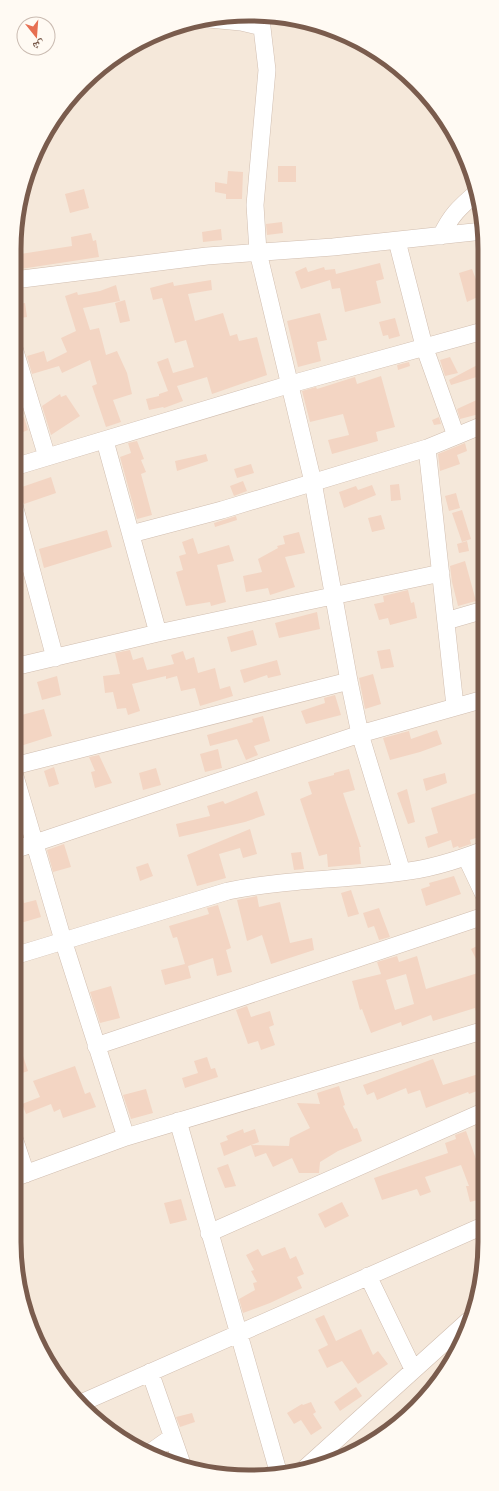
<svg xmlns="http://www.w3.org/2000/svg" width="499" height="1491" viewBox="0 0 499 1491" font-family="Roboto,'Noto Naskh Arabic',sans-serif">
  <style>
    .residential { fill: #f5e8da }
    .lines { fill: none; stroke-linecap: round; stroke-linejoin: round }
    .canal { stroke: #bfe3e8; stroke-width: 14 }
    .building { fill: #f3d5c3; fill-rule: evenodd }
    .minor-casing { stroke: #d1beb0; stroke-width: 18 }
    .minor { stroke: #fff; stroke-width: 17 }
    .rim { fill: none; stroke: #7a5c4d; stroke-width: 5 }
  </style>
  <rect width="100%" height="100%" fill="#fdf6ec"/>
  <path class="residential" d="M219,16L310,22L367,46L427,94L467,159L483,219L485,1241L477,1302L445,1373L381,1437L310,1469L219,1475L145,1453L73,1397L32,1331L14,1241V250L22,189L63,106L132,46Z"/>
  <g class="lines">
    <path class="canal" d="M379,1438L383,1435"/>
  </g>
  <path class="building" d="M278,166H296V182H278Z
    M228,171L243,172L242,199H226V194L215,192V182L227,184Z
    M84,189L89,208L70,213L65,194Z
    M282,222L283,233L267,235L266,224Z
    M221,229L222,240L203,242L202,232Z
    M91,233L93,241L96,240L99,257L14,270V255L72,246L71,237Z
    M380,263L384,279L376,281L381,303L345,312L340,288L332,289L330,280L301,289L295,272L306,267L308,272L324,267L325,270L335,269L336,274Z
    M472,269L482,295L467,302L459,273Z
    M211,280L212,290L188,294L195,321L223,313L230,336L237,334L239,341L257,337L267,375L212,394L207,377L177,386L183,401L164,408L163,407L149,410L146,399L159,396V394L168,391L157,362L168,358L173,373L194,367L186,340L175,343L162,298L153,300L150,288L173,282L174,286Z
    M116,285L120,301L83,308L90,330L99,328L106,355L117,351L127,373L132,394L113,400L121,422L106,427L92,386L97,384L90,360L62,373L59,366L32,374L27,356L44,351L47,362L67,352L61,338L76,331L65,296L77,292L78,295L100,291Z
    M125,300L130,321L120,323L115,303Z
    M25,303L27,317L14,319V305Z
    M320,313L327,340L317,342L321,361L298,367L287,321Z
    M395,318L400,336L389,339L388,335L383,336L379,322Z
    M450,357L458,373L445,376L440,360Z
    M409,362L410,366L398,370L397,365Z
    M483,362V375L451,385L449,380Z
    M381,376L395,427L376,432L378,441L332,454L328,440L349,435L343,414L310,422L302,391L316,387L317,389L355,377L357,384Z
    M60,394L61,397L66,395L80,416L51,435L42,406Z
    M481,398L483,413L460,419L457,409Z
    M24,417L28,430L23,432L19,420Z
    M439,417L441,424L434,425L432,420Z
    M137,441L144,459L141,460L146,472L141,474L152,515L137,519L120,457L131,453L128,443Z
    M465,443L467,451L457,455L460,464L440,471L438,454Z
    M206,454L208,461L177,471L175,461Z
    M251,464L254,473L237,478L234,469Z
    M51,477L56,493L24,504L21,498L14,495V484H18L19,488Z
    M243,481L247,491L234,496L230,486Z
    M399,484L401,500L391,501L390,485Z
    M372,485L376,495L344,508L339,492L356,486L358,490Z
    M456,493L460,508L449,511L445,496Z
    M462,510L471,539L462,542L452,513Z
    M381,515L385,529L372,532L368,518Z
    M236,516L237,520L215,527L214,523Z
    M107,530L112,547L44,568L39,549Z
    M299,532L305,553L285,557L295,587L270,595L268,588L246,592L243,576L262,572L258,559L278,548L277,546L285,544L283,536Z
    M193,538L198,554L229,545L234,561L217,565L226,602L211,606L210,602L186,606L176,572L183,570L179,556L186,554L182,542Z
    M467,541L469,551L459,553L457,544Z
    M465,561L476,601L458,606L452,582L450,566Z
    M408,590L411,603L414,602L417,618L390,625L388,618L379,620L374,604L384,602L383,596Z
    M317,612L320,629L279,638L275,623Z
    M253,630L257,645L231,652L227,637Z
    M390,649L394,667L381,669L377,651Z
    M130,650L133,660L143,657L147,670L174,664L171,655L183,651L186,660L194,657L198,673L215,668L220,689L230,686L233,696L200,706L195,688L181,691L177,676L166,679V676L132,684L140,711L128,715L126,708L117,709L113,692L105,693L103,676L120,674L115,653Z
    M277,660L281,675L268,678L267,675L244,683L240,670Z
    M373,674L381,704L365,709L359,678Z
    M57,676L61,695L42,700L37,682Z
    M335,695L341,715L306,724L301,711L325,703L324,698Z
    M44,709L52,736L14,748V717Z
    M263,716L270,741L254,746L258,755L246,760L237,739L210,746L207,735L253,722L252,719Z
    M437,730L442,744L420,752L390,760L383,738L409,731L411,739Z
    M218,749L222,768L205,772L200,754Z
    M99,755L112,783L95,788L91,772L95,771L89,757Z
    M54,767L59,784L49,787L44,771Z
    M156,768L161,785L143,790L139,773Z
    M349,769L355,790L343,793L361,847H359L361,864L328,867L327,854L319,856L300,799L312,794L308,782L334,775V773Z
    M445,773L447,783L426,791L423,779Z
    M407,789L415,822L408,824L397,793Z
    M257,791L265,815L245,822L179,837L176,824L210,816L207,806L223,801L225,804Z
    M482,791L484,798V819L476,822L479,837L470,840L471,844L459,848L458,846L453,848L451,840L428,848L425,837L438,833L431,808Z
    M250,829L257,854L243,858L240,848L219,854L226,878L197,886L187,855Z
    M64,844L71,867L53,872L47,850Z
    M301,852L304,869L294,870L291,853Z
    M148,863L153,876L140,881L136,867Z
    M454,876L461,894L426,906L421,889L430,886L429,883Z
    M14,878H18L24,903L36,900L41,917L14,925Z
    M351,890L359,914L348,917L341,893Z
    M257,896L259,907L280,902L290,943L312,938L314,950L271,964L262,935L247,941L237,900Z
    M218,905L231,948L226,950L232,972L217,976L213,958L188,966L191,978L165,985L161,970L185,964L177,937L173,938L169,926L209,914L207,908Z
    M379,908L390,937L379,940L374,926L368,928L363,913Z
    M481,944L484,950V975L471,949Z
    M397,956L399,962L417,956L426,989L478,973L485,996V1020L479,1021L475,1008L433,1021L431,1015L402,1026L401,1022L371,1033L362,1009L360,1010L352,981L381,974L377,962ZM406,974L414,1004L395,1010L386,980Z
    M111,986L120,1018L100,1023L90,992Z
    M247,1006L251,1017L270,1011L274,1025L269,1027L275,1045L261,1050L258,1041L248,1044L236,1010Z
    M14,1035H16L28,1071L14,1076Z
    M207,1057L211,1069L215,1068L218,1077L185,1088L182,1078L198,1073L194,1061Z
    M433,1059L443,1085L485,1072V1088L469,1094L468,1092L426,1108L420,1090L408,1094L406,1088L377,1100L374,1092L367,1095L363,1085Z
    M75,1066L85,1094L90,1092L96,1107L63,1118L60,1109L54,1112L51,1104L26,1114L22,1104L40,1097L33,1081Z
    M339,1086L345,1105L343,1106L354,1129L357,1128L362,1141L338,1151L320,1162L319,1173H299L292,1158L273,1167L266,1153L255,1157L251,1145L224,1156L220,1143L228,1140L226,1136L243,1129L244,1133L255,1129L259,1142L251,1145L289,1146L290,1138L310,1128L297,1103L320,1104L317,1093Z
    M146,1089L153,1113L131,1119L123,1095Z
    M466,1131L476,1159L485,1156V1198L470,1202L466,1186H469L461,1165L425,1177L431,1192L420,1196L417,1189L382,1200L374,1178L448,1153L445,1143L456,1139L455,1135Z
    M228,1164L236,1186L225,1188L217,1168Z
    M181,1199L187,1220L170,1224L164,1203Z
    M342,1202L349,1216L325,1228L318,1214Z
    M285,1247L290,1259L296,1256L304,1274L297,1277L302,1288L270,1303L243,1313L239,1299L255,1290L253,1283L257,1282L251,1271L254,1270L246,1255L258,1249L262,1256Z
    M324,1315L336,1341L361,1329L373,1355L378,1351L388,1364L358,1384L342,1361L327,1368L318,1350L328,1345L315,1319Z
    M356,1387L362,1396L340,1411L334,1402Z
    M311,1402L316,1412L313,1414L322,1428L311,1435L301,1420L294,1424L287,1413L302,1404L303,1405Z
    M192,1413L195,1422L180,1427L176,1417Z"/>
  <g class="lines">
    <g class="minor-casing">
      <path id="minor" d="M209,19L241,22L262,27
        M261,19L267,70L255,205L258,252L313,482L349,681L360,734L402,872
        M441,236C451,215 459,208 476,193
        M397,241L424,346L456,436
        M14,280L207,256L333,247L483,231
        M14,348L47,457
        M105,441L158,633
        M427,448L455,706
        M14,467L291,384L483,331
        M14,505L55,658
        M131,534L222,510L427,448L483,425
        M446,621L484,610
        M14,667L158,633L441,573
        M14,766L349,681
        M14,773L63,940L126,1137
        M14,850L360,734L484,699
        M466,857L484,895
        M14,956L228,891C285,879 344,880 402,872C430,869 458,860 484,850
        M96,1046L484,916
        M178,1121L278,1471
        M14,1138L26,1174
        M14,1178L126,1137L485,1030
        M209,1233L485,1111
        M368,1276L413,1369
        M150,1372L182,1464
        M81,1403L485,1225
        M148,1454L172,1437
        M303,1470L468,1321"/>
    </g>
    <use href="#minor" class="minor"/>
  </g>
  <path d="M0 0H499V1491H0ZM249 21H250A228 228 0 0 1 478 249V1242A228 228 0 0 1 250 1470H249A228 228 0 0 1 21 1242V249A228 228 0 0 1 249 21Z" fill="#fffaf3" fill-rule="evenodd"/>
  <path class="rim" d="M249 21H250A228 228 0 0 1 478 249V1242A228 228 0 0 1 250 1470H249A228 228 0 0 1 21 1242V249A228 228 0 0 1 249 21Z"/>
  <g transform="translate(36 36) rotate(163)"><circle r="19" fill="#fffaf3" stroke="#cabbb1"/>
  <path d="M0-3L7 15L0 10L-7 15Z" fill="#e76f51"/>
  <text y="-6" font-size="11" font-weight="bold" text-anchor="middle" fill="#7a5c4d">ش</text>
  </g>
</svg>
